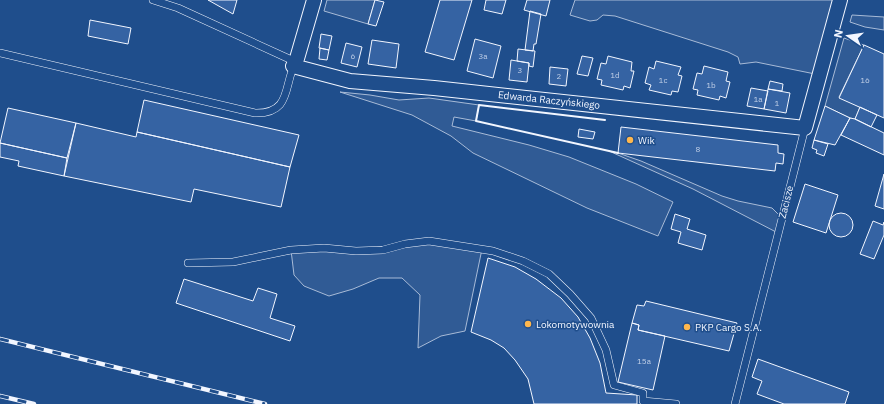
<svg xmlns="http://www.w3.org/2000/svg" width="884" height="404" viewBox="0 0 884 404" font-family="'IBM Plex Sans',sans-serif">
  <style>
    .built { fill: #305b95; stroke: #a8bbd7 }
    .building { fill: #3563a3; stroke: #f2f6ff }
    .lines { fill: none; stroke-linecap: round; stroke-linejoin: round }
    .lane-casing { stroke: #f2f6ff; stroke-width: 8 }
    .street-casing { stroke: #f2f6ff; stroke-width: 16 }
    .lane { stroke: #1f4e8c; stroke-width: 7 }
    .street { stroke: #1f4e8c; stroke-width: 14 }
    .rail-casing { stroke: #f2f6ff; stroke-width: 4.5 }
    .rail { stroke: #1f4e8c; stroke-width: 3; stroke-dasharray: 9; stroke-linecap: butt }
    .wall { stroke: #f2f6ff; stroke-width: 2 }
    .poi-dot { fill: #ffb74d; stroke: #1f4e8c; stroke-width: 1.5 }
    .labels { text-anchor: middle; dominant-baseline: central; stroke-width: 3; stroke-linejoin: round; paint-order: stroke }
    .number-label { font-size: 8px; fill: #c3d1e8 }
    .street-label { font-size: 10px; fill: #f2f6ff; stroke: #1f4e8c }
    .poi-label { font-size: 10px; fill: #f2f6ff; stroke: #1f4e8c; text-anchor: start }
  </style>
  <rect width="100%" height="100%" fill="#1f4e8c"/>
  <path class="built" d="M327,0H375L368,24L324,11Z
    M575,0H840L820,75L756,62L740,64L738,57L728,52L615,16L603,15L597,20L590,21L570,15Z
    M852,15L884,17V30L865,27L850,22Z
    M844,38L864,45L839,97L860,107L855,119L850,118L825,106Z
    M340,92L370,95L399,100L429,98L479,105L476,121L454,117L452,126L529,145L569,157L636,184L673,202L658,236L587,208L473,153L451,136L412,115Z
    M609,151L618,153L641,161L722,196L738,201L772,208L779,215L781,224L778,233L693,189Z
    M429,241L482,249L465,331L441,336L418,348L420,295L402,278H379L353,289L329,296L304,286L294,275L291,250L356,251Z"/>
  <path class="building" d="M208,0H237L233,14Z
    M375,0L384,2L376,26L368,24Z
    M440,0H472L454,60L425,52Z
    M486,0H506L502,14L484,10Z
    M527,0H550L546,16L524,10Z
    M530,11L541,14L536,44H534L533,51L525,50Z
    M90,20L131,28L128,44L88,36Z
    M321,34L332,36L329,50L319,48Z
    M475,39L501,46L493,78L467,71Z
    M372,40L399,44L396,68L368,64Z
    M346,43L362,47L357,67L341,63Z
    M864,45L884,54V118L839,98Z
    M320,48L329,50L327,60L319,59Z
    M518,49L535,51L533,67L529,66V63L517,61Z
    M582,56L593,58L588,76L577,74Z
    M608,56L632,62L631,71H634L630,88L624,86L623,90L601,85L602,80L597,79L601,63L606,64Z
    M511,60L529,63L527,82L509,80Z
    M656,61L681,67L678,75L682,76L678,92L672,91L671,95L649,90L651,85L645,83L649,67L654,69Z
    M704,66L728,72L726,81L730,82L726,98L720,96L719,100L697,95L698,90L693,89L697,73L702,74Z
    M550,67L568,69L566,86L549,84Z
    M770,81L783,84L782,91L768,89Z
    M751,88L768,91L764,109L747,106Z
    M768,89L790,93L786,113L764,109Z
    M144,100L299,135L290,167L137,132Z
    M825,106L850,118L835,145L814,140Z
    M860,107L877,115L871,127L855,119Z
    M8,108L76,123L67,158L0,143Z
    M850,118L855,119L884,133V155L841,135Z
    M76,123L136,137L137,132L290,167L281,207L194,189L191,202L64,176Z
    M621,127L778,145V153L784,154L783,164L776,163L775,171L618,153Z
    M579,129L595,132L593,139L578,137Z
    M814,140L828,144L824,156L816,153L817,150L812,148Z
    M0,143L67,158L64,176L18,166L19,161L0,157Z
    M884,174V209L875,206Z
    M805,184L838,195L826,233L793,222Z
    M829 225a12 12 0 1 1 24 0a12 12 0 1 1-24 0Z
    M675,214L690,219L687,229L706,235L702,250L678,243L681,232L671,229Z
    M873,221L883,225L884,222V235L874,259L860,254Z
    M488,258L515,267L536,279L561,298L578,317L590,338L600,363L606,393L637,395V404H534L528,379L515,360L504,348L491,340L471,332Z
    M184,279L253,301L258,288L277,294L270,318L295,326L290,341L176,303Z
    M646,301L737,323L729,351L638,330L639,325L632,323L637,305L644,306Z
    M632,323L639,325L638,330L665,336L653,390L618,382Z
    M758,359L849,392L845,404H784L757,394L762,381L752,377Z"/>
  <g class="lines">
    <g class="lane-casing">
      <path id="lane" d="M0,53L255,113C293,114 283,83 296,62L178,8L153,0
        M188,263L233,262L291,250L324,248L356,251L383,250L405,244L429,241L493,251L523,261L549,274L570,294L591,318L606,350L614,385L643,393V401L676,404
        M735,404L805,128"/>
    </g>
    <g class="street-casing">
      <path id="street" d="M296,62L314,0
        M293,66L350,81L434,88L805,128L840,0"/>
    </g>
    <use href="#lane" class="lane"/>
    <use href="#street" class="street"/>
    <g class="rail-casing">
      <path id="rail" d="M0,339L265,404
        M0,396L34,404"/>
    </g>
    <use href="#rail" class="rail"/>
    <path class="wall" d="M605,120L479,105L476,121L618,153"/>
  </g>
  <g class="poi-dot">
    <circle cx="630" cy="140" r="4"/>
    <circle cx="528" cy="324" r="4"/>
    <circle cx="687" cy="327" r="4"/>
  </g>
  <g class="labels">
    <g class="number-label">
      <text x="353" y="56">6</text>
      <text x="483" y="56">3a</text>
      <text x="520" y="70">3</text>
      <text x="615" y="75">1d</text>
      <text x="559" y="76">2</text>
      <text x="663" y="80">1c</text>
      <text x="865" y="80">16</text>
      <text x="711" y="85">1b</text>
      <text x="758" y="99">1a</text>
      <text x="777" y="103">1</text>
      <text x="698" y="149">8</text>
      <text x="644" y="361">15a</text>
    </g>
    <g class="street-label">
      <text transform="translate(549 100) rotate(6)">Edwarda Raczyńskiego</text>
      <text transform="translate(786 202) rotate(-76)">Zacisze</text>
    </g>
    <g class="poi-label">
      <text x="638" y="140">Wik</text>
      <text x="536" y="324">Lokomotywownia</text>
      <text x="695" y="327">PKP Cargo S.A.</text>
    </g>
  </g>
  <g transform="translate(848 36) rotate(283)" stroke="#1f4e8c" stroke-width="3" paint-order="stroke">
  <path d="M0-3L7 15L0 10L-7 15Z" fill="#f2f6ff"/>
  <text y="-6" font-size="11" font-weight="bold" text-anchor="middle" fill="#f2f6ff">N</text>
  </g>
</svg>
